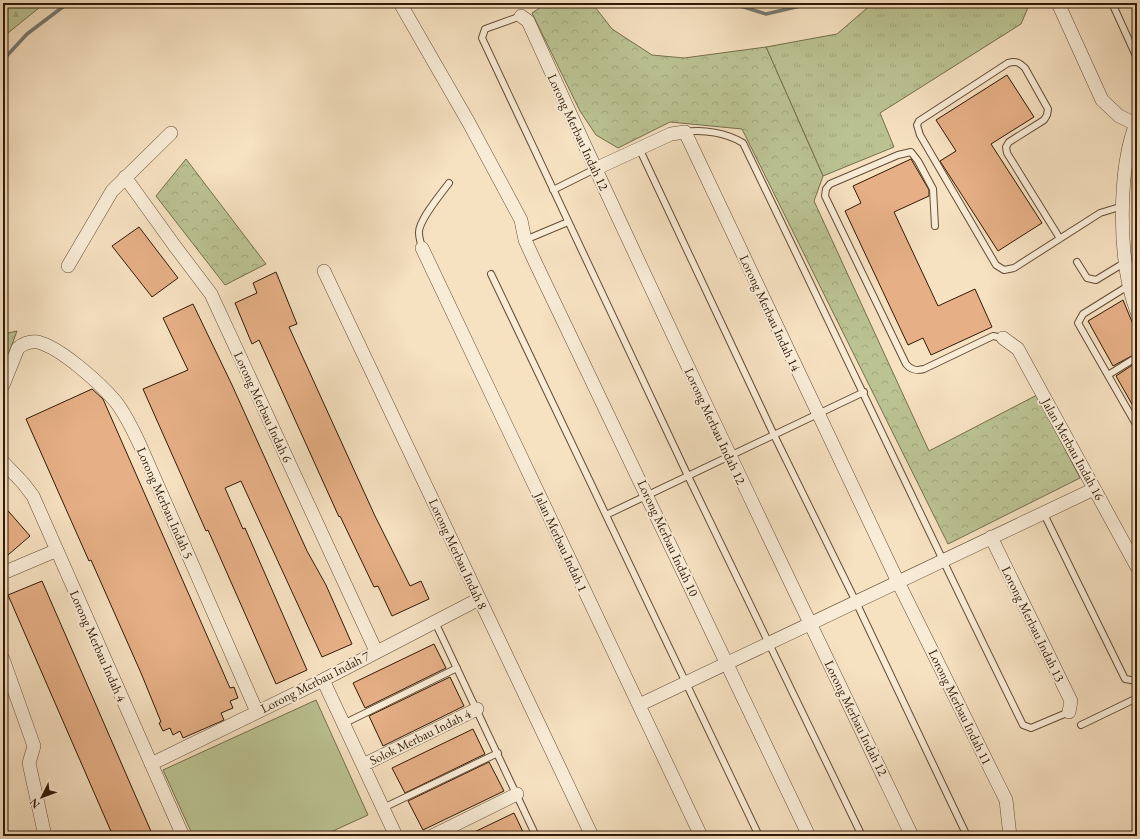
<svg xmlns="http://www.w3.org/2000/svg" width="1140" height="839" viewBox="0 0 1140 839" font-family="'EB Garamond',serif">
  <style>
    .grass { fill: url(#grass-tufts); stroke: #766e4c }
    .forest { fill: url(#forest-firs); stroke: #766e4c }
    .park { fill: url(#park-crowns); stroke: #766e4c }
    .pitch { fill: #bbc393; stroke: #766e4c }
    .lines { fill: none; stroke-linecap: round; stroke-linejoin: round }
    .stream { stroke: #767a74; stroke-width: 3.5 }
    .building { fill: #e6af86; stroke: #321a06 }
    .lane-casing { stroke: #634c35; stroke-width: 8 }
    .street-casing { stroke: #634c35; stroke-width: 14 }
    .lane { stroke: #f9ecd7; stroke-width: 6 }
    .street { stroke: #f9ecd7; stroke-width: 13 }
    .labels { text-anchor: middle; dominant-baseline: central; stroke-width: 4; stroke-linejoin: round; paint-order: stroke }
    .street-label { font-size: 13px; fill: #321a06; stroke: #f9ecd7 }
  </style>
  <defs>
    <pattern id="grass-tufts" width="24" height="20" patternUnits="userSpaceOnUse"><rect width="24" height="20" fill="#bbc393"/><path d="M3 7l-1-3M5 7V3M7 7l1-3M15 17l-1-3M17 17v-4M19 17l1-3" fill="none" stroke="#a1a77d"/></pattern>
    <pattern id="forest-firs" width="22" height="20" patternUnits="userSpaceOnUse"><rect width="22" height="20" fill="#bbc393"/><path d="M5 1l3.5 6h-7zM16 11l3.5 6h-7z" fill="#a1a77d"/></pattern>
    <pattern id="park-crowns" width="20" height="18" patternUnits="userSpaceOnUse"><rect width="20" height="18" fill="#bbc393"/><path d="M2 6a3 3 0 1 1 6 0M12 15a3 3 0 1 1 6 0" fill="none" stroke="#a1a77d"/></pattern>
  </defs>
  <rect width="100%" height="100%" fill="#f6e1c1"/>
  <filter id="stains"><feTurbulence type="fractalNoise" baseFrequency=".005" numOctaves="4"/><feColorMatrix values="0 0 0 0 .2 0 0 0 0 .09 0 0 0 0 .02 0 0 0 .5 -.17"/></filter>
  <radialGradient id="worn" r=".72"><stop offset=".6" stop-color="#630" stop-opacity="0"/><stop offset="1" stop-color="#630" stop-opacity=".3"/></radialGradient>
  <path class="grass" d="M873,3H1030L1021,24L880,113L894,147L823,176L766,47L837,34Z"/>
  <path class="forest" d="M3,3H45L3,37Z"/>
  <path class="park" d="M547,3H592L612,29L652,55L684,58L766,47L823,176L814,201L929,451L1037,395L1080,478L948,544L742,129L670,122L618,148L596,135L580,111L532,13Z
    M186,159L266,264L225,285L156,196Z
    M17,331L3,369V334Z"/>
  <path class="pitch" d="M316,700L368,815L322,836H193L163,770Z"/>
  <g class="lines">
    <path class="stream" d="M731,3L766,14L813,3
      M3,60L27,34L68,3"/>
  </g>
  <path class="building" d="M1007,75L1034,117L991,144L1042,223L998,251L940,161L956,151L936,120Z
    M911,159L929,190V196L894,212L938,306L975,289L992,327L931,355L923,338L908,345L845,211L861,203L853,186Z
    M139,227L178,278L152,297L112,246Z
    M276,272L297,324L289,327L375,516L410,586L421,581L429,599L392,616L378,586L374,587L340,516L339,517L259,340L252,344L235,303L257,293L253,283Z
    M1123,300L1137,334V353L1113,366L1088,321Z
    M193,304L232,385L307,551L326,585L352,644L322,657L241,481L225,488L243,529L245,528L307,670L276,684L208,530L206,531L143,389L188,370L163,318Z
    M1137,362V413L1116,376Z
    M92,389L103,399L230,688L234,687L238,698L230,701L233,708L221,713L224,720L183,738L180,731L173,735L170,728L163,731L159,723L161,722L141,673L91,560L89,561L26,419Z
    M3,505L30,536L8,555L3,549Z
    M42,581L153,836H113L8,595Z
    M434,644L446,668L365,708L353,683Z
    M450,677L464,706L383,746L369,716Z
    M473,729L485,754L405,793L392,768Z
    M489,762L504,791L423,830L408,801Z
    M514,813L525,836H466Z"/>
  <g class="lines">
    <g class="lane-casing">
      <path id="lane" d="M1112,3L1137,58
        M521,16L485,29L482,38L688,476L862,836
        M685,132C703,129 727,133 743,143C837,337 928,532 1023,725L1031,728L1069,712
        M639,148L774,435L856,602L967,836
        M553,190L595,169
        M935,226L933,189L918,161L911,152L898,155L830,184L826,189L825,196L906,364C911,370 916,371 924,369L993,336L1003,338
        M1059,237L1007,153L1006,147L1009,142L1044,120L1047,115L1048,109L1025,68C1019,62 1016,61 1008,63L919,121L917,125L920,135L996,265L1004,270L1014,268L1100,213L1123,206
        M525,240L568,222
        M422,248C421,243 419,238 419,233C418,221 441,194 449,183
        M1077,262L1087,278L1096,280L1124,263
        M491,274L759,836
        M1128,286L1083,314L1078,323L1137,426
        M1108,375L1137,357
        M1043,512L1125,679L1137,681
        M606,515L864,392
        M435,622L536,836
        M343,724L457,668
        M1081,725L1137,698
        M383,808L498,753"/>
    </g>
    <g class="street-casing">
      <path id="street" d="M400,3L469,123L521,220L525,240L536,264C628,454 717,646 809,836
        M1058,3L1102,100L1119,116L1136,124
        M521,16L528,21C652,295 782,565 912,836
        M1137,121C1117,170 1118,263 1137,312
        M595,169L671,134L685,132L898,582L998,784L1006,800L1010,836
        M125,177L174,245L211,294L376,651
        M422,248L701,836
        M68,266L112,191L171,133
        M324,271L592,836
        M1003,338L1018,349L1137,567
        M3,385L18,348C24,343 30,341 38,342C61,348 100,383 116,402C126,415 133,430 140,445L257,712
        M3,462L23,483L33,496L183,836
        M991,537L1071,701L1069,712
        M3,573L55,551
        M3,659L34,746L29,763L45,836
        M323,680L396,836
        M639,705L1094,489
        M151,764L323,680L479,599
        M363,765L477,709
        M432,836L517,794"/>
    </g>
    <use href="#lane" class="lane"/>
    <use href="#street" class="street"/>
  </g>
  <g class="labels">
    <g class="street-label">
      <text transform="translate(578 132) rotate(65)">Lorong Merbau Indah 12</text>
      <text transform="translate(770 313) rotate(65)">Lorong Merbau Indah 14</text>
      <text transform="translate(263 407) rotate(65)">Lorong Merbau Indah 6</text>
      <text transform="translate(715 426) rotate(65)">Lorong Merbau Indah 12</text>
      <text transform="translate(1073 449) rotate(61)">Jalan Merbau Indah 16</text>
      <text transform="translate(165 503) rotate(66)">Lorong Merbau Indah 5</text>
      <text transform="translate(668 538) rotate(65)">Lorong Merbau Indah 10</text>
      <text transform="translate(561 542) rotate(65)">Jalan Merbau Indah 1</text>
      <text transform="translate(458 554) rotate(65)">Lorong Merbau Indah 8</text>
      <text transform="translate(1033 624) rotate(64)">Lorong Merbau Indah 13</text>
      <text transform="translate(98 646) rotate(66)">Lorong Merbau Indah 4</text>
      <text transform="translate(315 682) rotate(-27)">Lorong Merbau Indah 7</text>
      <text transform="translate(960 707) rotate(64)">Lorong Merbau Indah 11</text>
      <text transform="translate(856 718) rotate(64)">Lorong Merbau Indah 12</text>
      <text transform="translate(420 737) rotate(-26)">Solok Merbau Indah 4</text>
    </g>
  </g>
  <rect width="1140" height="839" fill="none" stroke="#f6e1c1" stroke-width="16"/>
  <rect x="4" y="4" width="1132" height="831" fill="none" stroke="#321a06" stroke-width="2"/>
  <rect x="8" y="8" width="1124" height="823" fill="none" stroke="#321a06"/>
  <g transform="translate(42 797) rotate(228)" stroke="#f9ecd7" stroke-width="3" paint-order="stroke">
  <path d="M0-3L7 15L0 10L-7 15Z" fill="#321a06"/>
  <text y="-6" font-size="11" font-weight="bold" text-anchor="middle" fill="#321a06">N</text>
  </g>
  <rect width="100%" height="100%" filter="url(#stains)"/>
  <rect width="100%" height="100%" fill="url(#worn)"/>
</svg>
